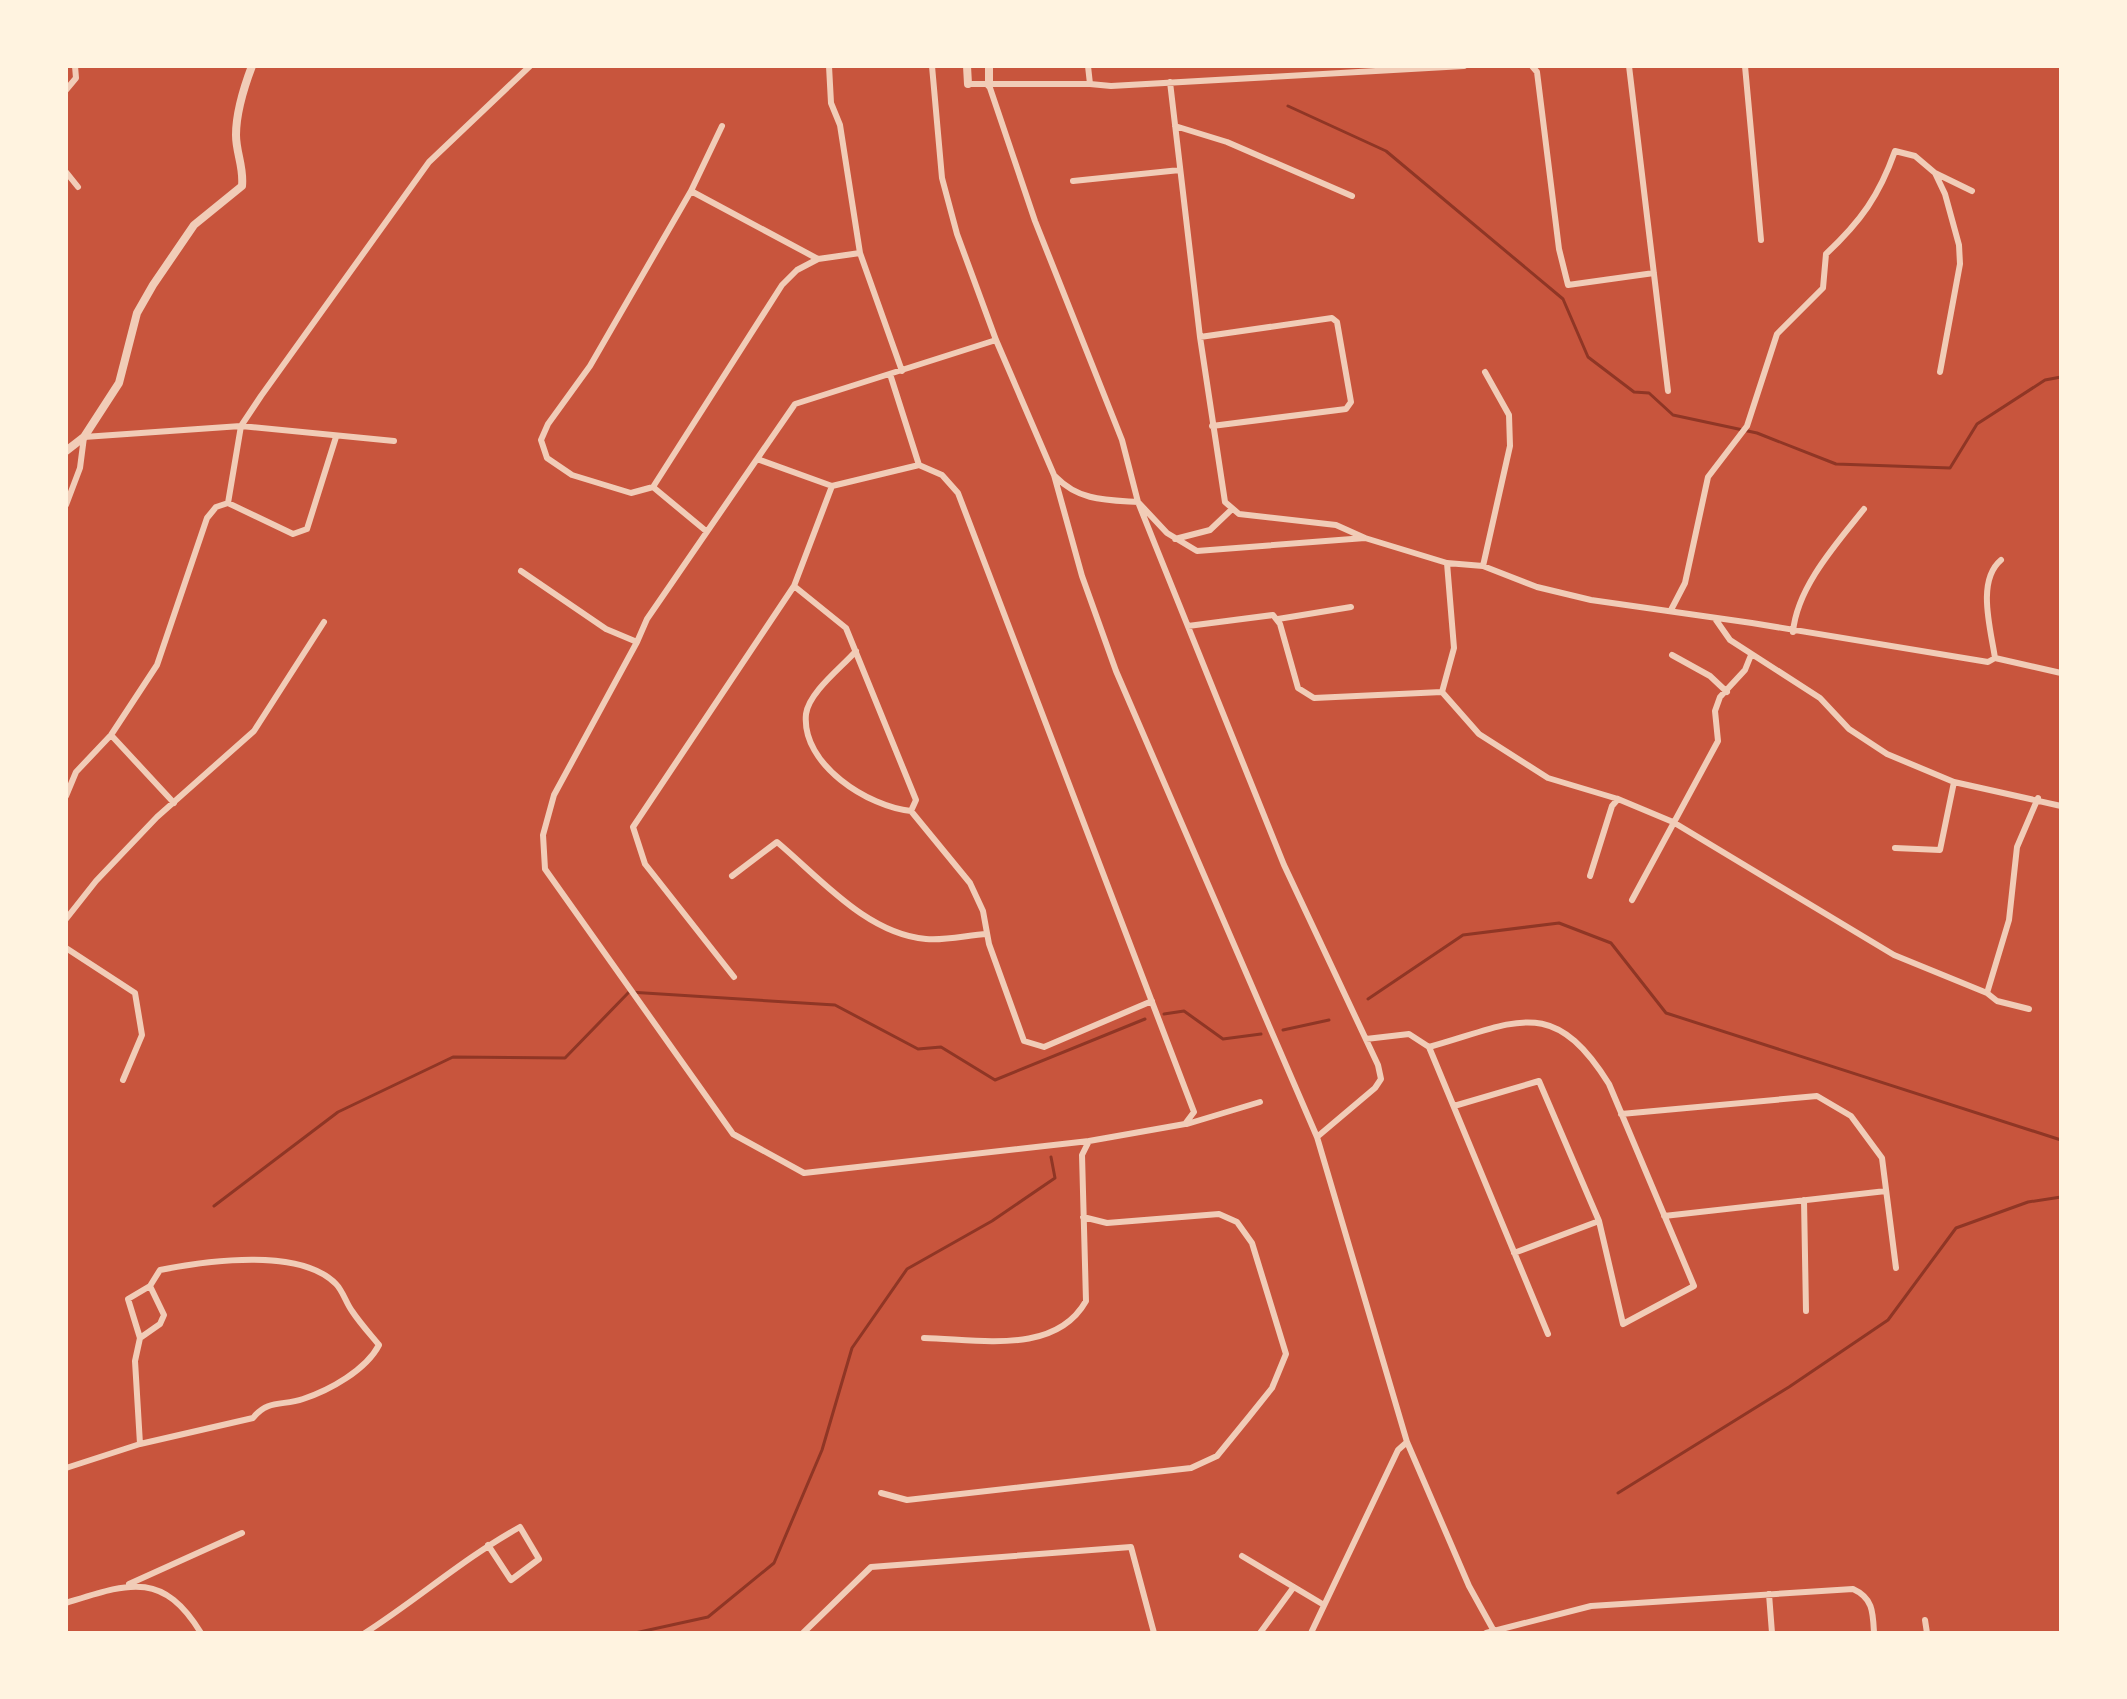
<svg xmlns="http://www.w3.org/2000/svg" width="2127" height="1699" viewBox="0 0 2127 1699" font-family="Poppins,sans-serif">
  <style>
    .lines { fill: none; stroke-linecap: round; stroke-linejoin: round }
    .stream { stroke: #8f3625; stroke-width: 3 }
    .minor { stroke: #f1ccb7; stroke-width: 6 }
    .tertiary { stroke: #f1ccb7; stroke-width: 8 }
  </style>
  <rect width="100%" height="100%" fill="#c8553d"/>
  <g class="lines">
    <path class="stream" d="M1288,106L1386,151L1563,299L1588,357L1634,392L1649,393L1673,415L1757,433L1836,464L1950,468L1977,424L2045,380L2061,377
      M1368,999L1463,935L1559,923L1611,943L1666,1013L2061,1140
      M1164,1014L1184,1011L1223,1039L1261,1034
      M1283,1030L1329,1020
      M214,1206L338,1112L453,1057L565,1058L629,992L835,1005L918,1049L941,1047L995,1080L1145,1019
      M1618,1493L1789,1387L1888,1320L1956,1228L2028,1202L2061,1197
      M635,1633L708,1617L774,1563L822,1450L852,1348L907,1269L992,1221L1055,1178L1051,1157"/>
    <path class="minor" d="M829,66L831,103L840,125L860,253
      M932,66L942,178L957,234L996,340L1054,475L1082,576L1116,671L1317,1137L1407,1442L1469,1586L1495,1633
      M1088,66L1090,84L1111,86L1464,66
      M1532,66L1537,72L1559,249L1568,285L1654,273
      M1629,66L1668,391
      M1745,66L1761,240
      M1170,82L1200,337L1225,502L1239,514L1336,525L1365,538
      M968,84H1090
      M989,85L1035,221L1122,440L1138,502L1156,547L1284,865L1378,1065L1381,1079L1375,1088L1317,1137
      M66,90L76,78L75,66
      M1175,126L1227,142L1352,196
      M66,172L78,187
      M1935,173L1972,191
      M1073,181L1180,170
      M691,191L722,126
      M1200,337L1332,318L1337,322L1351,402L1346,409L1212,426
      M757,459L795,404L996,340
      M919,465L942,475L958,493L1194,1112L1185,1124L1089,1141L1082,1155L1086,1301C1055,1356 978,1339 924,1338
      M1056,477C1079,501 1107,500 1138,502L1167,533L1197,551L1365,538L1447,563L1483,566L1537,587L1591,600L1752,623L1988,662L1995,658L2061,673
      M653,487L782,285L797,270L818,259
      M228,503L241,426L261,396L429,162L530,66
      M66,505L80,468L84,437L241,426L394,441
      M706,531L653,487L631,493L572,475L547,458L541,440L548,424L590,366L691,191L818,259L860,253L902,371
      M1175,539L1210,530L1231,510
      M1483,566L1510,446L1509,415L1485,372
      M521,571L606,629L637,642L647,619L757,459L832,486L919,465L890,374
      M794,586L846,628L916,800L911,811C869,807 801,765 806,714C809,692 842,667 856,651
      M1671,610L1685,583L1708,477L1747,426L1777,334L1823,288L1826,254C1861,221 1879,196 1895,151L1915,156L1935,173L1945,194L1959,245L1960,264L1940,372
      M1278,619L1351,607
      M1716,620L1730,640L1820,698L1849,729L1887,754L1954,782L2061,806
      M1188,626L1273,615L1280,624L1298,688L1314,698L1442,692L1454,648L1447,563
      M1793,632C1797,587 1837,543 1864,509
      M637,642L554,795L543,835L545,869L733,1134L804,1173L1089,1141
      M1672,655L1710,676L1727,692
      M1995,658C1991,630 1976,581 2001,560
      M1442,692L1479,734L1548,778L1618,799L1673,822L1894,955L1987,993L1997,1001L2029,1009
      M111,735L174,803
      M66,796L76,772L111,735L157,665L207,518L216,507L228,503L293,534L307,529L336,437
      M911,811L970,883L983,911L989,944L1024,1041L1044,1047L1152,1001
      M1895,848L1940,850L1954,782
      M732,876L777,842C820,878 867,934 926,939C945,941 968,935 987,934
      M1590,876L1612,806L1618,799
      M1632,900L1718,741L1715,711L1720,697L1745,670L1751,655
      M66,919L96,881L157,817L254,731L324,622
      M66,948L135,993L142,1035L123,1080
      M734,977L645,864L633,827L794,586L832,486
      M1987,993L2009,920L2017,847L2038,798
      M1366,1039L1409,1034L1429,1047L1548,1334
      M1429,1047C1516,1023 1552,993 1609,1084L1694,1286L1623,1324L1599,1221L1539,1081L1454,1106
      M1621,1114L1817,1096L1851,1116L1882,1158L1896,1268
      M1187,1124L1260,1102
      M1804,1200L1806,1311
      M1664,1216L1886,1191
      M1514,1253L1599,1221
      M140,1338L128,1299L150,1286L164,1315L160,1324L140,1338L135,1361L140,1444
      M66,1468L140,1444L253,1418C268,1399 283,1406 303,1399C330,1390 366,1370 379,1345C370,1334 360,1323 352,1311C346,1303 343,1291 336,1284C300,1247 206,1261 160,1270L150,1286
      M881,1493L907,1500L1191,1468L1217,1456L1248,1418L1272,1388L1286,1354L1252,1243L1237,1222L1219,1214L1107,1223L1083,1217
      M1242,1556L1324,1605
      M129,1584L242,1533
      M1769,1594L1772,1633
      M66,1603C127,1584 162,1569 201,1633
      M1925,1620L1927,1633
      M365,1633C418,1599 464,1558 520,1527L539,1559L511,1580L488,1545
      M803,1633L871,1567L1131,1547L1154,1633
      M1260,1633L1293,1588
      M1311,1633L1398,1450L1407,1442
      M1486,1633L1591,1606L1853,1589C1873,1598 1873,1612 1874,1633"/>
    <path class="tertiary" d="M967,66L968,84
      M989,66V85
      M66,451L84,437L119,383L137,313L153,285L194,225L242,186C244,167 236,153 236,135C236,111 244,87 252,66"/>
  </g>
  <rect width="2127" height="1699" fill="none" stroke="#fff3e0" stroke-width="136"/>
</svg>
